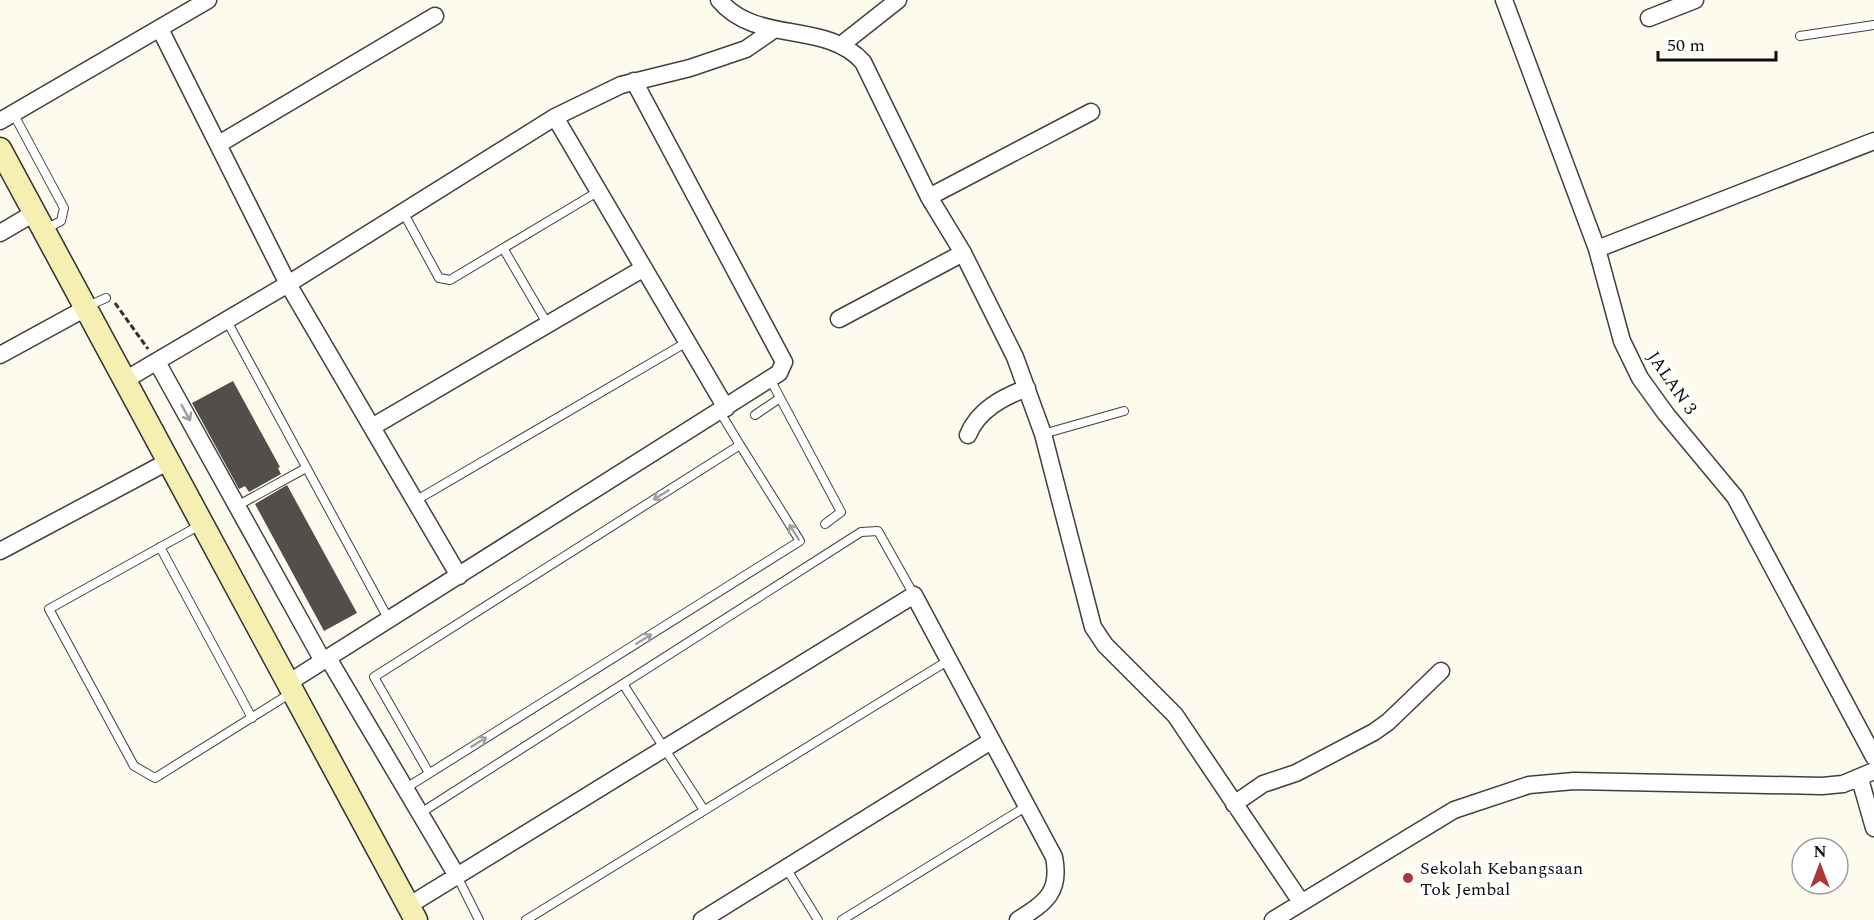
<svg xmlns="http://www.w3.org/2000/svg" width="1874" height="920" viewBox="0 0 1874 920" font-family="Spectral,serif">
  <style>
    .building { fill: #544e4a }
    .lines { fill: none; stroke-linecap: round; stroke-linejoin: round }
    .service-casing { stroke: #404040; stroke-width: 10 }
    .minor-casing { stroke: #404040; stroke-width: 19 }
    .secondary-casing { stroke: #2f2f2f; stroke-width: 25 }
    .path { stroke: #2f2f2f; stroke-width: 3; stroke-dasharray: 6 3; stroke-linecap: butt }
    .service { stroke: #fff; stroke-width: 8 }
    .minor { stroke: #fff; stroke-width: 16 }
    .secondary { stroke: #f5f0b1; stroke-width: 22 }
    .oneway { stroke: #9e9e9e }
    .poi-dot { fill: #ac3638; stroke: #fff; stroke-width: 2 }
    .labels { text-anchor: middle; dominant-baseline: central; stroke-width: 6; stroke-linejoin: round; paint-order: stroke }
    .street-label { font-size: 18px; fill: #0d0d0d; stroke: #fff }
    .poi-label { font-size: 18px; fill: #0d0d0d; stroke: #fff; text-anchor: start }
  </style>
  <rect width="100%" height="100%" fill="#fdfaee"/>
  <path class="building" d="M233,381L280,467L278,468L281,474L249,492L245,486L239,489L192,403Z
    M287,485L357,613L324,631L255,504Z"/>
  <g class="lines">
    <g class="service-casing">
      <path id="service" d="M1800,36L1874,25
        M13,113L64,208L61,221L44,230
        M403,212L439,278L450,280L599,191
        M503,248L548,325
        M88,306L106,298
        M227,321L389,620
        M770,379L841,512L825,524
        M720,412L740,445
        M755,415L780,398
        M1043,434L1124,411
        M415,501L687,342
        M237,506L306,468
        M202,524L49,609L134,766L155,778L291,693
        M160,547L252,718
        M623,684L704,810
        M406,788L800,541L740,445L374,677L429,773
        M419,814L861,532L878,531L914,595
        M786,868L818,920
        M457,876L479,920
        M526,920L949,660
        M842,920L1027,806"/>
    </g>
    <g class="minor-casing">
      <path id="minor" d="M719,0C756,45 826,20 863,62L929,197L963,253L1015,357L1043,434L1093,627L1105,645L1175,715L1301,902
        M1504,0L1597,249L1622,341L1640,378L1666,414L1735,497L1874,757
        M1649,18L1695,0
        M160,29L288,284L459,576
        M841,45L898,0
        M555,117L726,408
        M0,121L208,0
        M219,144L435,16
        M929,197L1091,112
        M0,233L34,213
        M1597,249L1874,141
        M839,319L963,253
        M0,355L86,308
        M157,362L323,661
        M125,380L288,284L555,117L621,85L690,68L746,49L772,31
        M372,427L644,268
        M968,435C978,410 1003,397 1027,388
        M0,551L169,461
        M328,658L457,876
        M288,683L779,373L784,362L634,81
        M1860,779L1874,828
        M1234,804L1263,784L1296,773L1374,732L1388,722L1441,671
        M408,906L914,595L1054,857C1061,892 1046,902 1018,920
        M702,920L991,741
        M1273,920L1454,810L1529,785L1574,781L1822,786L1843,784L1874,771"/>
    </g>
    <g class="secondary-casing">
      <path id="secondary" d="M0,149L416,920"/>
    </g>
    <path class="path" d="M115,303L148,349"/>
    <use href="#service" class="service"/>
    <use href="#minor" class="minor"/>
    <use href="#secondary" class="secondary"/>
  </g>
  <defs><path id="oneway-shaft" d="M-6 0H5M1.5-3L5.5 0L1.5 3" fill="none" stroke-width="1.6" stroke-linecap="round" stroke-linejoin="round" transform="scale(1.5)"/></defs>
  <g class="oneway">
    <use href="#oneway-shaft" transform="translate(186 413) rotate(61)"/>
    <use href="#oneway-shaft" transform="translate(661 495) rotate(148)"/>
    <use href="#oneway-shaft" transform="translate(794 532) rotate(-122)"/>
    <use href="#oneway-shaft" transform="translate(644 639) rotate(-32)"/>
    <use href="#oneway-shaft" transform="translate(479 742) rotate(-32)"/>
  </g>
  <circle class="poi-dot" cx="1408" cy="878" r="6"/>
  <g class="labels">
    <g class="street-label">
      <text transform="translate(1672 383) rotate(55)">JALAN 3</text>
    </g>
    <g class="poi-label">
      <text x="1420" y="868">Sekolah Kebangsaan<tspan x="1420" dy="21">Tok Jembal</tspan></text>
    </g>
  </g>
  <g transform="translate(1820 866)"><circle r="28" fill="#ffffff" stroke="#9e9e9e" stroke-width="1.5"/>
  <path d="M0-4.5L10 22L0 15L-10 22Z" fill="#ac3638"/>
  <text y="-9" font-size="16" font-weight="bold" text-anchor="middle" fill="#0d0d0d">N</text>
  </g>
  <path d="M1658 51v9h118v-9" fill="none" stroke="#0d0d0d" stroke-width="3"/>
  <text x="1667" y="51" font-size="18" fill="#0d0d0d" stroke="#ffffff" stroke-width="4.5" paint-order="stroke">50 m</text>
</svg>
